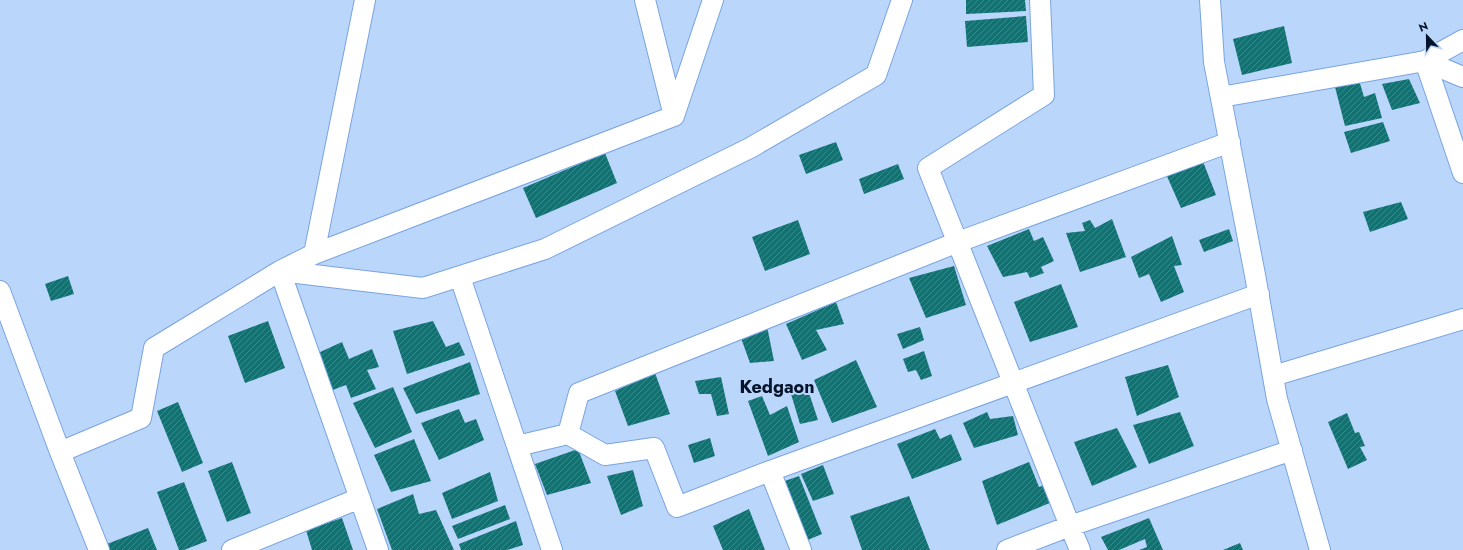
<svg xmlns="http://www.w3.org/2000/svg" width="1463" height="550" viewBox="0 0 1463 550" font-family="Jost,sans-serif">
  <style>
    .building { fill: url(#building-hatch) }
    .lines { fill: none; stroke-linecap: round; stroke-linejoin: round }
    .street-casing { stroke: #79a4e0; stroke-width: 22 }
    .street { stroke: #fff; stroke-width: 20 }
    .labels { text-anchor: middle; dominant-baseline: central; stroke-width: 4; stroke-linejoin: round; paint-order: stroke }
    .district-label { font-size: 18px; font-weight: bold; fill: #05142a; stroke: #bbd6fb }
  </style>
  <defs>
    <pattern id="building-hatch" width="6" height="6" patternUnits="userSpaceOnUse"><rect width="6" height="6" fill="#137172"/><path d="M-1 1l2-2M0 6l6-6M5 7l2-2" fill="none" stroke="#438689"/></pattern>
  </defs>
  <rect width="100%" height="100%" fill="#bbd6fb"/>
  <path class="building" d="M966,0H1025L1026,11L966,14Z
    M1026,16L1028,42L967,47L965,21Z
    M1284,26L1292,63L1242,75L1233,39Z
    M1409,79L1420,103L1392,110L1382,84Z
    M1359,80L1364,97L1375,93L1382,118L1345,126L1335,87Z
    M1383,122L1390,141L1351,153L1344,132Z
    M836,142L843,160L806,174L799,155Z
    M605,153L617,183L536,218L523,188Z
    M1202,159L1216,195L1181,208L1166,174Z
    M898,164L904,179L864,194L859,179Z
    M1401,202L1408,219L1370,232L1363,212Z
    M1112,219L1126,257L1080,272L1066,233L1085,231L1082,223L1090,220L1095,228Z
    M798,220L810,254L765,271L752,237Z
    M1029,229L1034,241L1043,237L1054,261L1041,267L1044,273L1030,278L1027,272L1003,277L987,246Z
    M1229,229L1233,241L1204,252L1199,240Z
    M1172,236L1182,265L1174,266L1184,292L1161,302L1149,274L1139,278L1131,257Z
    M954,266L966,305L926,318L909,278Z
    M68,276L74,294L51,301L45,284Z
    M1061,284L1078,327L1030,342L1014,302Z
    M836,302L844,324L816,330L827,350L802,360L786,324Z
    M268,321L285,368L245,383L228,336Z
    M433,321L446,347L459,342L465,355L407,374L393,331Z
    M767,326L774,361L750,363L741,338Z
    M920,327L924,340L903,349L897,334Z
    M342,342L349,359L372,349L379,367L367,370L376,389L351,398L346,385L330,391L318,353Z
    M924,351L932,376L921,380L916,370L908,372L903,359Z
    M856,360L877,407L832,423L814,380Z
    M470,362L480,394L416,414L403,388Z
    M1168,365L1179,397L1137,416L1125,377Z
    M655,373L670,414L628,426L615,391Z
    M721,377L729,414L717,416L711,394H699L695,381Z
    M393,387L412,432L375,448L353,403Z
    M807,387L818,420L800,424L791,394Z
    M762,396L770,415L787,406L799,442L768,456L748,401Z
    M178,402L203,463L182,472L157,411Z
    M459,409L465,423L476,419L484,440L439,460L421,423Z
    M987,412L990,419L1013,416L1018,435L974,448L963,423Z
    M1180,412L1194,446L1149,464L1133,425Z
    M1347,413L1355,433L1359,432L1365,446L1360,447L1367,460L1348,469L1328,422Z
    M1117,428L1137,467L1092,486L1074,442Z
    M935,429L940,439L951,434L962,460L912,479L897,444Z
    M710,438L715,456L694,463L688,445Z
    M414,439L431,481L391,492L374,455Z
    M578,449L591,483L547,495L535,464Z
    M232,462L251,513L227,522L208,471Z
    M1029,462L1039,487L1045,485L1052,502L997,525L982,481Z
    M823,465L834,494L813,501L801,474Z
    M633,470L643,506L621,515L607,476Z
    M490,472L498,501L452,519L442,493Z
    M799,476L822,534L803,542L779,483Z
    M184,482L207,541L184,550H179L157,492Z
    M413,494L419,514L436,510L454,550H392L377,509Z
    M909,496L930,550H862L850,516Z
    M505,505L510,519L458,539L452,526Z
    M749,509L765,550H723L713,526Z
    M342,518L353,550H312L306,530Z
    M1149,518L1163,550H1139L1147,547L1145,539L1119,550H1108L1101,537Z
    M516,521L523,545L507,550H461L459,544Z
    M148,528L157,550H110L107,544Z
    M1240,543L1243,550H1223Z"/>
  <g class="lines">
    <g class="street-casing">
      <path id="street" d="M645,0L674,116
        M1040,0L1044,95L928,168L1070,526L1080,550
        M1210,0L1214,62L1255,275L1277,399L1320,550
        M1463,40L1425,61L1463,173
        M1221,97L1425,61L1463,77
        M674,116L713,0
        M314,254L365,0
        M280,271L423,288L545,249L750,148L876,75L902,0
        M280,271L378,550
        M460,277L552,550
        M0,291L60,452L99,550
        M1273,376L1463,319
        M568,434L579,393L958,242L1230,142
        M517,446L568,434L605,455L654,448L677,507L770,471L1259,294
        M60,452L141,418L154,348L280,271L314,254L674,116
        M770,471L801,550
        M232,550L360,498
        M1007,550L1070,526L1292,450"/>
    </g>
    <use href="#street" class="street"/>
  </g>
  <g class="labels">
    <g class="district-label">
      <text x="777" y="387">Kedgaon</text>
    </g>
  </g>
  <g transform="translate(1427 36) rotate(338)" stroke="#bbd6fb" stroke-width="3" paint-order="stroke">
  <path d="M0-3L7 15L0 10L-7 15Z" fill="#05142a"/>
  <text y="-6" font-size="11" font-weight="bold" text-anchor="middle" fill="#05142a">N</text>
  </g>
</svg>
